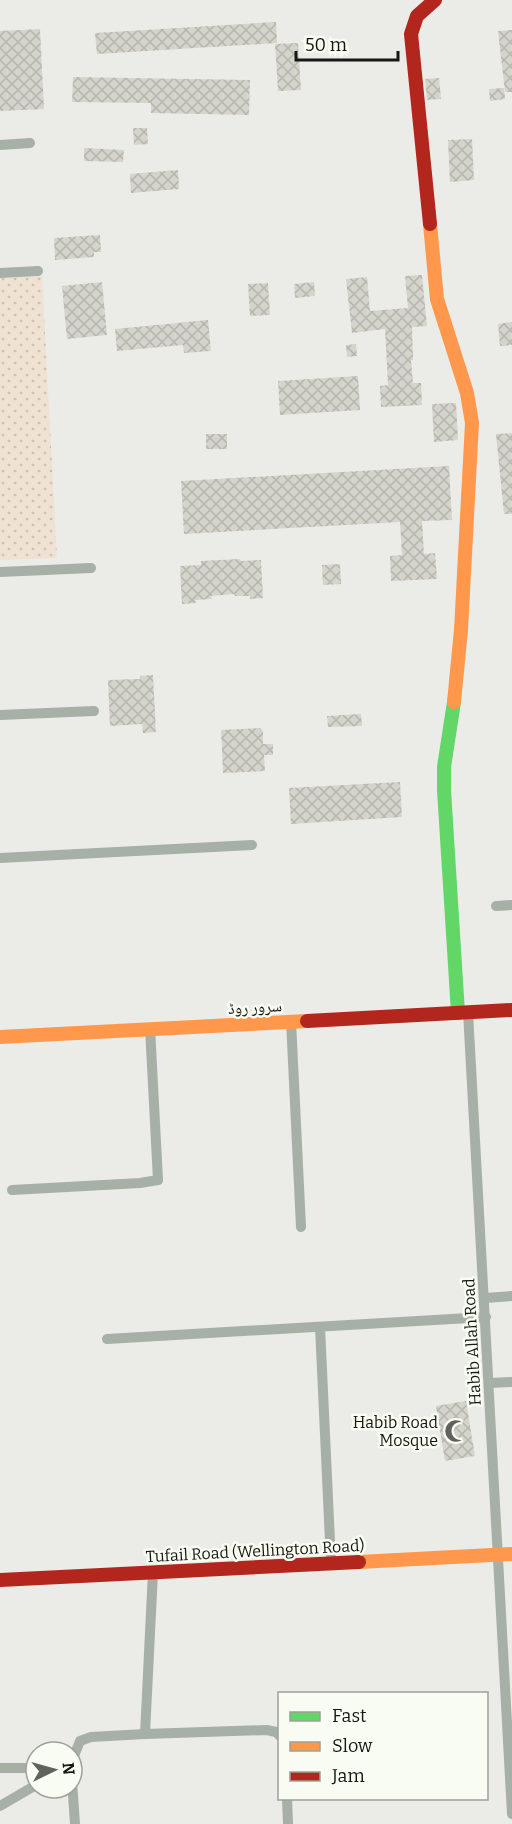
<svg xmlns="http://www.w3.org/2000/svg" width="512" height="1824" viewBox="0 0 512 1824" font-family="Bitter,'Noto Naskh Arabic',serif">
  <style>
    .green { fill: url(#green-dots) }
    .building { fill: url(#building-cross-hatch) }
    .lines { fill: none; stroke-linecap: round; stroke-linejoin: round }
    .street { stroke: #a6b0a7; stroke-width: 10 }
    .fast { stroke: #63d668; stroke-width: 14 }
    .slow { stroke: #ff974d; stroke-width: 14 }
    .jam { stroke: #b3261e; stroke-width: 14 }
    .labels { text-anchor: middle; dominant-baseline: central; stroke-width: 5; stroke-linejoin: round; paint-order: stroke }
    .street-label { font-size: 16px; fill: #161713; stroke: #f9fcf2 }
    .poi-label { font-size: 16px; fill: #161713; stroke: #f9fcf2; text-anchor: end }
  </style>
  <defs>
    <pattern id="green-dots" width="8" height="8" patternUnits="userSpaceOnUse" patternTransform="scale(1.5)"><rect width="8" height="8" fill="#efe2d3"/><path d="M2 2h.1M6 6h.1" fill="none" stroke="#ccc1b4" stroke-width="1.8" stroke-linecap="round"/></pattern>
    <pattern id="building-cross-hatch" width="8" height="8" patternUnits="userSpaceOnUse" patternTransform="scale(1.5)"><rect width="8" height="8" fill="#d5d4cb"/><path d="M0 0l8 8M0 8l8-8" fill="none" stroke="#b6b5ad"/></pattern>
  </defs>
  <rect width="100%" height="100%" fill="#ebece7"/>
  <path class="green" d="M42,276L57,558L0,560V278Z"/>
  <path class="building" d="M276,22L277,43L97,54L95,33Z
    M40,29L44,109L0,111V31Z
    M512,30V92H505L498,31Z
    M298,43L301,90L278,91L275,44Z
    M73,77L250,80L249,115L151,113V103L72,102Z
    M439,78L441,99L427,100L425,79Z
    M504,88L505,99L490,101L489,89Z
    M133,128H147L148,144L134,145Z
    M472,139L474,180L450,182L448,140Z
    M84,148L124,150L123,162L84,161Z
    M178,170L179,189L131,193L130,174Z
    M100,235L101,252H94V257L55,260L54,238Z
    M422,275L427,326L412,327L413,360H411L413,383H421L422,405L381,407L380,386L388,385L385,329L352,333L346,279L367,277L370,311L408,308L405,276Z
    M102,282L107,335L67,339L62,286Z
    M314,282L315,296L295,298L294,284Z
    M268,283L270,315L250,316L248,284Z
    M208,320L211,351L184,353L183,345L117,351L115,329Z
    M512,322V345L500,346L498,324Z
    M356,344L357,356L347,357L346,345Z
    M358,376L360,410L280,415L278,381Z
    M456,403L458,440L434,442L432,404Z
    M512,433V514H504L496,434Z
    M206,434H227V449H206Z
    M449,466L452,520L422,521L424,554L435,553L437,579L391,581L390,556L402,555L400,522L184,534L181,481Z
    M240,559L241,561L261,560L263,598L250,599V596H235L234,594L211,596L212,599L196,600V603L182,604L180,566L201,565V561Z
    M340,564L341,584L323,585L322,565Z
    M153,675L156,732L143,733L142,724L110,726L108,680L140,679V676Z
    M361,714L362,726L328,727L327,716Z
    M260,728L263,732V744H273V755H264L265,771L223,773L221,730Z
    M400,782L402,817L291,824L289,788Z
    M466,1401L475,1456L445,1461L436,1406Z"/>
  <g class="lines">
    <path class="street" d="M0,145L30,143
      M0,273L38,271
      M0,572L91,568
      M0,715L94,711
      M0,858L252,845
      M496,906L512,905
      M468,1012L512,1814
      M291,1021L301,1227
      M12,1190L140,1183L158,1180L150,1028
      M485,1298L512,1296
      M320,1327L331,1563
      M107,1339L486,1317
      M490,1383L512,1382
      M145,1734L267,1730L276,1732L280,1736
      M72,1761L80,1741L91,1737L145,1734L153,1572
      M0,1768H36
      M72,1781L75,1824
      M287,1798L288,1824
      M0,1806L36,1785"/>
    <path class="fast" d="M454,702L444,767V790L458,1013"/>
    <path class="slow" d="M430,224L437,299L467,393L472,423L461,630L454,702
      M0,1037L307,1021
      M359,1562L512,1554"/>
    <path class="jam" d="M430,224L411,34L417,16L435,0
      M307,1021L512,1010
      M0,1580L359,1562"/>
  </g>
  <defs>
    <g id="mosque-bare" transform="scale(1.8)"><path d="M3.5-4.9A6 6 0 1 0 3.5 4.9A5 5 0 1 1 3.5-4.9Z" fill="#61625d" stroke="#f9fcf2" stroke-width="2.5" paint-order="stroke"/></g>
  </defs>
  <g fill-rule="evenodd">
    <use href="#mosque-bare" x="456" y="1431"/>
  </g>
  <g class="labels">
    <g class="street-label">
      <text transform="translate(255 1007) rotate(-3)">سرور روڈ</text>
      <text transform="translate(472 1342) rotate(-93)">Habib Allah Road</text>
      <text transform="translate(255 1551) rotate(-3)">Tufail Road (Wellington Road)</text>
    </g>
    <g class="poi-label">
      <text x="438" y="1422">Habib Road<tspan x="438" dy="18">Mosque</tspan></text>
    </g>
  </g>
  <rect x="278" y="1692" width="210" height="108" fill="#f9fcf2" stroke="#9ea099" stroke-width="1.5"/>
  <rect x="290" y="1712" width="30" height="9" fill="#63d668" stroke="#9ea099" stroke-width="1.5"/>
  <text x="332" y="1722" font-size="18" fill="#161713">Fast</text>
  <rect x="290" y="1742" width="30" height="9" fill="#ff974d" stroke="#9ea099" stroke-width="1.5"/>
  <text x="332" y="1752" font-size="18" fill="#161713">Slow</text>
  <rect x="290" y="1772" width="30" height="9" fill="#b3261e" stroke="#9ea099" stroke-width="1.5"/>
  <text x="332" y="1782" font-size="18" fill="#161713">Jam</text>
  <g transform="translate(54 1770) rotate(85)"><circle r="28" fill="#f9fcf2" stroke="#9ea099" stroke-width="1.5"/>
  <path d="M0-4.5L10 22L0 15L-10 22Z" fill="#61625d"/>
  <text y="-9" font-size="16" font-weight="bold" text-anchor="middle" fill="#161713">N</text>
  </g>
  <path d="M296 51v9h102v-9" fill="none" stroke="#161713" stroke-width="3"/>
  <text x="305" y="51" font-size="18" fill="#161713" stroke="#f9fcf2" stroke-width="4.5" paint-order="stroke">50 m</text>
</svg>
